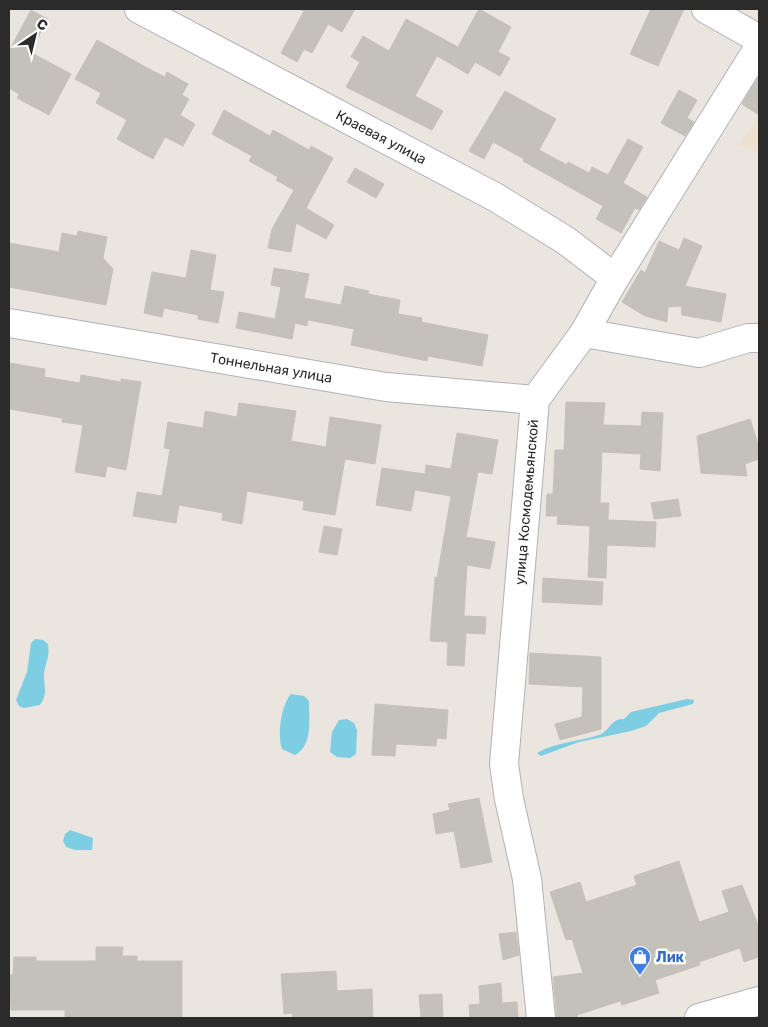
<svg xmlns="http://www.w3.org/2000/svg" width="768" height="1027" viewBox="0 0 768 1027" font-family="Rubik,sans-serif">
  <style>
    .education { fill: #ebe1d0 }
    .water { fill: #7dcee2 }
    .building { fill: #c4c0ba; stroke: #c7c1b9 }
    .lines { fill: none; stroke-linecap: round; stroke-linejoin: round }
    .minor-casing { stroke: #afb2ba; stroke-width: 30 }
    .minor { stroke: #fff; stroke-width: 28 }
    .labels { text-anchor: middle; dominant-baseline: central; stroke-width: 5; stroke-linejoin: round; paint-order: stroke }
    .street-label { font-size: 14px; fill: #2b2b2b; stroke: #fff }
    .shop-label { font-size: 14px; font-weight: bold; fill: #366cbe; stroke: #fff; text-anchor: start }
  </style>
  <rect width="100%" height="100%" fill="#ebe5df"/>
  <path class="education" d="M759,113V153L739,145Z"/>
  <path class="water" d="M35,639L43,640L48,644C50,656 46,662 44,673C43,686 49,692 40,705L24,708L19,706L16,700L27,672L31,643Z
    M291,694L304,696L309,701C309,720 313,745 295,755L282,749C277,735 281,705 291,694Z
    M687,699L694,700L693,704L659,713L646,726L631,731L579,742L541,756L537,753C556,742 578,742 599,735C609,732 611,718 624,719L631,712Z
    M347,719L354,723L357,730L356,754L350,758L337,757L330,752L332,732L339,720Z
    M70,830L93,838L92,850H75L66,847L63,841L65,834Z"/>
  <path class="building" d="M299,9H355L342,32L328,24L312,53L304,49L297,62L281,53L304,11Z
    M479,9L511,27L498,52L510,58L500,76L475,62L468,74L437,56L415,96L443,111L432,130L346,87L360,62L351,57L363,36L389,51L406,19L458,47Z
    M651,9H684L658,66L630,54Z
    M31,10L48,19L30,52L71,74L49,115L17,98L19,94L9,88V51Z
    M97,40L151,70L165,77L167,72L188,84L182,95L189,99L180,115L195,124L183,146L165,137L153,159L117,139L127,120L96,103L101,93L75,79Z
    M759,76V115L742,104Z
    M679,90L697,100L687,118L694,122L685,136L661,123Z
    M505,91L556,119L539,150L567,165L568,162L589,173L592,167L608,175L628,139L643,147L623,183L647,197L639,210L635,208L621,233L596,219L603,206L523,161L524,159L493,142L484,159L469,151Z
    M224,110L270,136L273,130L309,150L311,146L333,158L306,208L334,225L326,239L296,223L291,252L268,248L272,229L294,190L276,180L278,177L249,161L252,156L212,134Z
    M355,168L384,184L376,198L347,182Z
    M78,231L107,237L103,258L113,269L106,305L9,287V243L59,252L62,233L77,236Z
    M684,238L702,246L685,286L726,294L721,322L682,315L681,306L668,307L667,322L645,316L622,302L641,270L645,273L659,241L679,250Z
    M191,250L216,255L210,290L224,292L218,323L198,319V315L164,308L162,317L144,313L152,272L186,278Z
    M274,268L309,274L304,298L341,305L345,286L369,291L368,294L400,300L398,314L422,318L421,322L488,335L482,366L428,356L427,361L351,345L354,329L308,320L307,326L295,323L292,339L236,328L239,312L275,319L281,287L271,285Z
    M9,363L45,369L44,377L80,383L81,375L121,382V379L141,382L126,470L107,466L105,477L75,472L83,425L62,422V418L9,409Z
    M566,402L605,403L603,425L641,426L642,412L663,413L660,471L640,469L641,454L602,452L600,503H609L608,520L656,522L655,547L607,545L606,578L588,577L590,526L557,524L558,516H546L547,494H553L555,450H564Z
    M239,403L296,411L291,441L326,447L330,417L381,425L375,464L345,459L335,515L303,510L304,501L247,491L242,524L222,520L223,513L179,505L176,523L133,516L137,492L162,496L170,449L164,448L168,422L203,428L205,411L237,417Z
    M750,419L759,447V459L745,464L747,476L701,473L697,436Z
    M457,433L498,440L492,474L478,472L466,537L495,542L490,569L467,565L464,616L486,617L485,634L466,633L464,666L447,665L448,642L430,641L435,577L437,578L451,496L415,490L411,511L376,505L382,468L425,474L426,465L451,469Z
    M678,499L681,516L654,519L651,503Z
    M324,526L342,529L337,555L319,552Z
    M543,578L603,582L602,605L542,602Z
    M530,653L601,657V729L560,740L555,724L582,717L583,687L529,684Z
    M375,704L448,710L446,739L437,738L436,746L396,744L395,756L372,755Z
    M479,798L492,862L461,868L454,831L436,834L433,814L450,810L448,804Z
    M679,861L699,922L729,912L722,891L742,885L759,927V957L744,962L740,948L699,962L700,965L655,980L659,993L622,1005L620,1001L577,1015V1018H557L553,977L583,973L572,939L566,940L550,892L580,882L586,902L637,885L634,876Z
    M516,932L519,955L503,960L499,934Z
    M96,947H123L122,956H137V961H182V1018H65V1010H11L9,975H13L14,957H36V961H96Z
    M336,971L337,991L372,989L373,1018H293L292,1013L284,1014L281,974Z
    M501,983L502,1003L517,1002L518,1018H470L469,1005L480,1004L479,986Z
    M442,994L443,1018H421L419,995Z"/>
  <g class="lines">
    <g class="minor-casing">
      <g id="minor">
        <path id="s1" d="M139,9L495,197L565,240L615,278"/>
        <path d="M706,9L759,39"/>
        <path id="s2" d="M9,323L386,387L535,400"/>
        <path d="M584,333L699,353L748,338H759"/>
        <path id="s3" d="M541,1018L527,879L509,799L504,764L535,400L584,333L615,278L759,47"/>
        <path d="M699,1018L759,1001"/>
      </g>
    </g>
    <use href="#minor" class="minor"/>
  </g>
  <defs>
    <g id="shop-pin" transform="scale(1.125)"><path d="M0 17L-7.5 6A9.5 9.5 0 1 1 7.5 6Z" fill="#3f7fe0" stroke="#fff"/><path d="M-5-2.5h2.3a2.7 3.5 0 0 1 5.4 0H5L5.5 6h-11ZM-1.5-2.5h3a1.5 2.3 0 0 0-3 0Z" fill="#fff"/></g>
  </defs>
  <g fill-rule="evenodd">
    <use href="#shop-pin" x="640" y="957"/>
  </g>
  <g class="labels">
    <g class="street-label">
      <text stroke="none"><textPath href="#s1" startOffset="274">Краевая улица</textPath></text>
      <text stroke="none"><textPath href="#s2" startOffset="266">Тоннельная улица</textPath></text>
      <text stroke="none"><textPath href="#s3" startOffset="520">улица Космодемьянской</textPath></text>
    </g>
    <g class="shop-label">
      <text x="656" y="957">Лик</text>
    </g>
  </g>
  <rect width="768" height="1027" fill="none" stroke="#2b2b2b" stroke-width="20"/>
  <g transform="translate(35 35) rotate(35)" stroke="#ffffff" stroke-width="4" paint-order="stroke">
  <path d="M0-4L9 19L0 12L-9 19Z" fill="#2b2b2b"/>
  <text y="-8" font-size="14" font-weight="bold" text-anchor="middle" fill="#2b2b2b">С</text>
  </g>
</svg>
